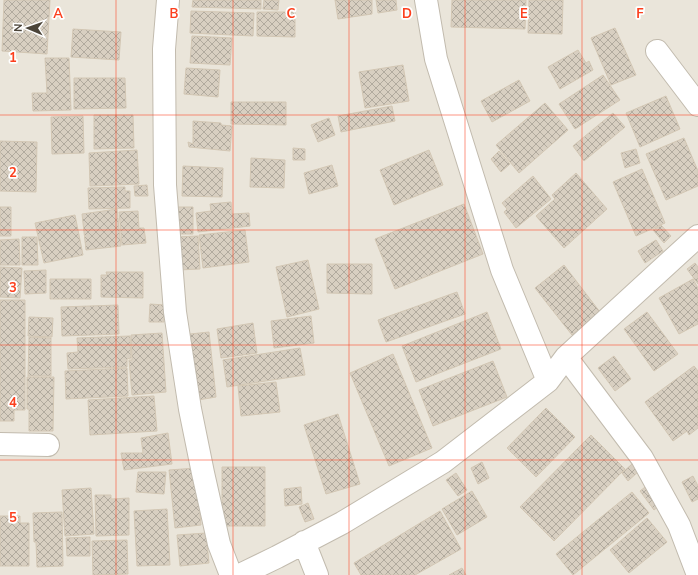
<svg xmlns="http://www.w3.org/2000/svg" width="698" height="575" viewBox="0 0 698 575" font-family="'Nunito Sans',sans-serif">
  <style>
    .residential { fill: #eae5da }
    .building { fill: url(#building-cross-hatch); stroke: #d3c7b4 }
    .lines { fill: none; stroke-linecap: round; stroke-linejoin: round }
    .minor-casing { stroke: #c2bbae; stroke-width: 24 }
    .minor { stroke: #fff; stroke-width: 22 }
    .grid { fill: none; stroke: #fc3f1d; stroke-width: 1; stroke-opacity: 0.55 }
    .grid-label { font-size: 13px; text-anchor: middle; font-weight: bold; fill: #fc3f1d; stroke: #fff; stroke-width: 3.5; stroke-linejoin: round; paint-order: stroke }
  </style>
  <defs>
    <pattern id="building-cross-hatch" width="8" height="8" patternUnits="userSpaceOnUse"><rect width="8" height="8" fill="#d8cfc1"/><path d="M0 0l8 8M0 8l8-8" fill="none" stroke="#b1aa9e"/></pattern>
  </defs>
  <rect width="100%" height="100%" fill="#f6f3ec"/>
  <path class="residential" d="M0,0H698V575H0Z"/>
  <path class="building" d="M4,0H50L47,54L2,51Z
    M193,0H261V9L192,7Z
    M264,0H279L278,10L263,9Z
    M335,0H372V14L338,19Z
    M376,0H396L397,10L378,13Z
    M452,0H526L525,29L451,27Z
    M529,0H563L562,34L528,33Z
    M191,11L254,13L253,36L190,33Z
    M257,12H295V37L257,36Z
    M615,28L636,75L611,85L591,38Z
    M73,29L121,32L119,60L71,57Z
    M192,36L232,38L230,65L190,63Z
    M578,50L586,63L589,61L593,70L560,89L548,67Z
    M45,58H69L71,110L33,111L32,93H47Z
    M403,65L409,101L365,108L359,72Z
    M186,68L220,70L218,97L184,94Z
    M603,75L620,100L575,129L559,104Z
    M74,78H125L126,108L74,109Z
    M519,80L530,101L492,122L481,101Z
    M666,96L680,129L640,147L626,113Z
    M231,102H286V125L231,124Z
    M545,103L568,130L519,173L496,145Z
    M392,106L395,121L341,132L338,116Z
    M613,113L625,127L584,161L573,146Z
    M94,115H133L134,148L94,149Z
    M83,116L84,153L52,154L51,117Z
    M329,118L335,135L318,142L311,125Z
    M193,121L221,123V125L232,126L230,151L189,147L188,142L193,144Z
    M684,138L698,171V186L666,200L646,154Z
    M0,141L37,142L36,192L0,191Z
    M293,148L305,149V160H293Z
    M636,149L640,163L625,168L621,153Z
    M137,150L139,184L90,186L89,153Z
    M429,150L443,185L394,205L380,170Z
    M499,151L510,164L501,172L491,159Z
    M251,158L285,160L284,188L250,187Z
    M332,165L338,186L309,194L304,173Z
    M183,166L223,168L222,197L182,196Z
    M642,169L665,223L636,236L613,182Z
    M576,173L607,209L564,248L536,216L555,199L552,195Z
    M533,176L551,199L516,228L504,212L507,209L502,203Z
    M147,185L148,196H135L134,186Z
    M125,187V191H130V208L89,209L88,188Z
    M231,202L232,214L249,213L250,226L198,232L196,213L211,211L210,204Z
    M464,204L483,254L395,289L375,239Z
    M0,207H11V236H0Z
    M177,207H193V234H177Z
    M117,209L121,246L86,250L82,214Z
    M138,211L139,228H144L146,243L122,245L119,212Z
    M75,215L83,255L44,263L35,223Z
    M661,225L671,236L664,243L653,230Z
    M245,230L249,262L203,268L199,235Z
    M198,236L200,269L178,270L176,237Z
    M22,237H37L38,265H22Z
    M19,239L20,265H0V240Z
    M656,240L663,251L645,263L638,251Z
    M308,260L319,309L287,317L276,267Z
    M695,263L698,267V284L687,269Z
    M327,264H372V294L327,293Z
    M564,265L600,312L572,335L535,288Z
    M0,267L22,268L20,298L0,297Z
    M46,270V293L25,294L24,271Z
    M106,272H143V298L101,297V275H107Z
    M50,279H91V299H50Z
    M693,279L698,288V324L679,334L659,298Z
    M457,292L465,314L386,342L378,320Z
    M0,300H25V410H14V421H0Z
    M150,304L165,305L164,322H149Z
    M118,305L119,334L62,336L61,307Z
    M487,312L501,349L416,382L402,346Z
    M647,312L678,354L654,371L624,329Z
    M311,316L314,343L274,348L271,321Z
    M29,317L53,318L52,337L28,336Z
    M253,323L257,353L221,358L217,329Z
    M209,332L216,397L198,400L190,334Z
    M162,333L166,392L132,395L129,360H132L131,335Z
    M130,336L131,358L127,359V367L68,369L67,353L78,352L77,338Z
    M29,337L51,338V376H28Z
    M300,348L305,375L227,387L223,360Z
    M393,354L432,448L389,466L350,373Z
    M614,356L631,379L615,391L598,368Z
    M493,361L507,397L433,426L419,390Z
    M694,366L698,371V428L689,435L687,431L673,441L645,402Z
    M127,368L128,396L66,399L65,371Z
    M27,377H54L53,431H29V409H27Z
    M276,382L280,412L241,416L238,386Z
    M154,396L157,431L90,435L88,400Z
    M546,408L575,437L536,477L507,448Z
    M338,414L360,484L326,494L304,425Z
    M168,433L172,464L124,470L121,453H143L141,438Z
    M591,435L625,469L554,541L520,507Z
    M482,462L489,478L478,484L471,468Z
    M632,464L639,471L628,481L622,473Z
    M222,467H265V526H222Z
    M196,468L201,525L175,528L169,470Z
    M138,472H166L164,494L136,492Z
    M456,473L467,490L458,496L446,480Z
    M693,476L698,486V499L692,502L682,482Z
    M649,484L663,503L654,510L640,491Z
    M301,487L302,504L285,506L284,489Z
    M91,488L94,534L65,536L62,490Z
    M472,491L487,517L457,535L442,509Z
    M632,492L649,513L573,575L556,554Z
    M95,495H111V499L129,498V535L96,536Z
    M308,503L314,519L305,522L299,507Z
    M167,509L170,565L137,566L134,511Z
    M440,511L461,549L415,575H361L354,563Z
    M62,512L63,566L37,567L36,542H34L33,513Z
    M0,516H20V523H29V566H0Z
    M647,518L667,542L629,573L610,550Z
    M206,533L209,563L180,566L177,535Z
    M90,537V556H67L66,538Z
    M127,540L128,574L93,575L92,541Z
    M462,568L466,575H449Z"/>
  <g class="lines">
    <g class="minor-casing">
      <path id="minor" d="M168,0L164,49L165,185L175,312L190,409L203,473L219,544L231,575
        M426,0L436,59L502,270L548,381
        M657,51L698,105
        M566,357L642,458L679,525L698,575
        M0,444L48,445
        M304,542L317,575
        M240,575L277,557L342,523L443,462L548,381L566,357L698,236"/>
    </g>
    <use href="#minor" class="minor"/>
  </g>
  <path class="grid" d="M116,0V575M233,0V575M349,0V575M465,0V575M582,0V575M0,115H698M0,230H698M0,345H698M0,460H698"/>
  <g class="grid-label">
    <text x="58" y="18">A</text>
    <text x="174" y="18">B</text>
    <text x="291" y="18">C</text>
    <text x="407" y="18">D</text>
    <text x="524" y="18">E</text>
    <text x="640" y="18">F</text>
    <text x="13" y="62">1</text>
    <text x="13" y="177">2</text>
    <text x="13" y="292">3</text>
    <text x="13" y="407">4</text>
    <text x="13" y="522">5</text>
  </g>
  <g transform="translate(28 28) rotate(272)" stroke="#ffffff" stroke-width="3" paint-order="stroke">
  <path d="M0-3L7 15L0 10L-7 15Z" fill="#4b4439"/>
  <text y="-6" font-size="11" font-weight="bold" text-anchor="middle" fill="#4b4439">N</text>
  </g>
</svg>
